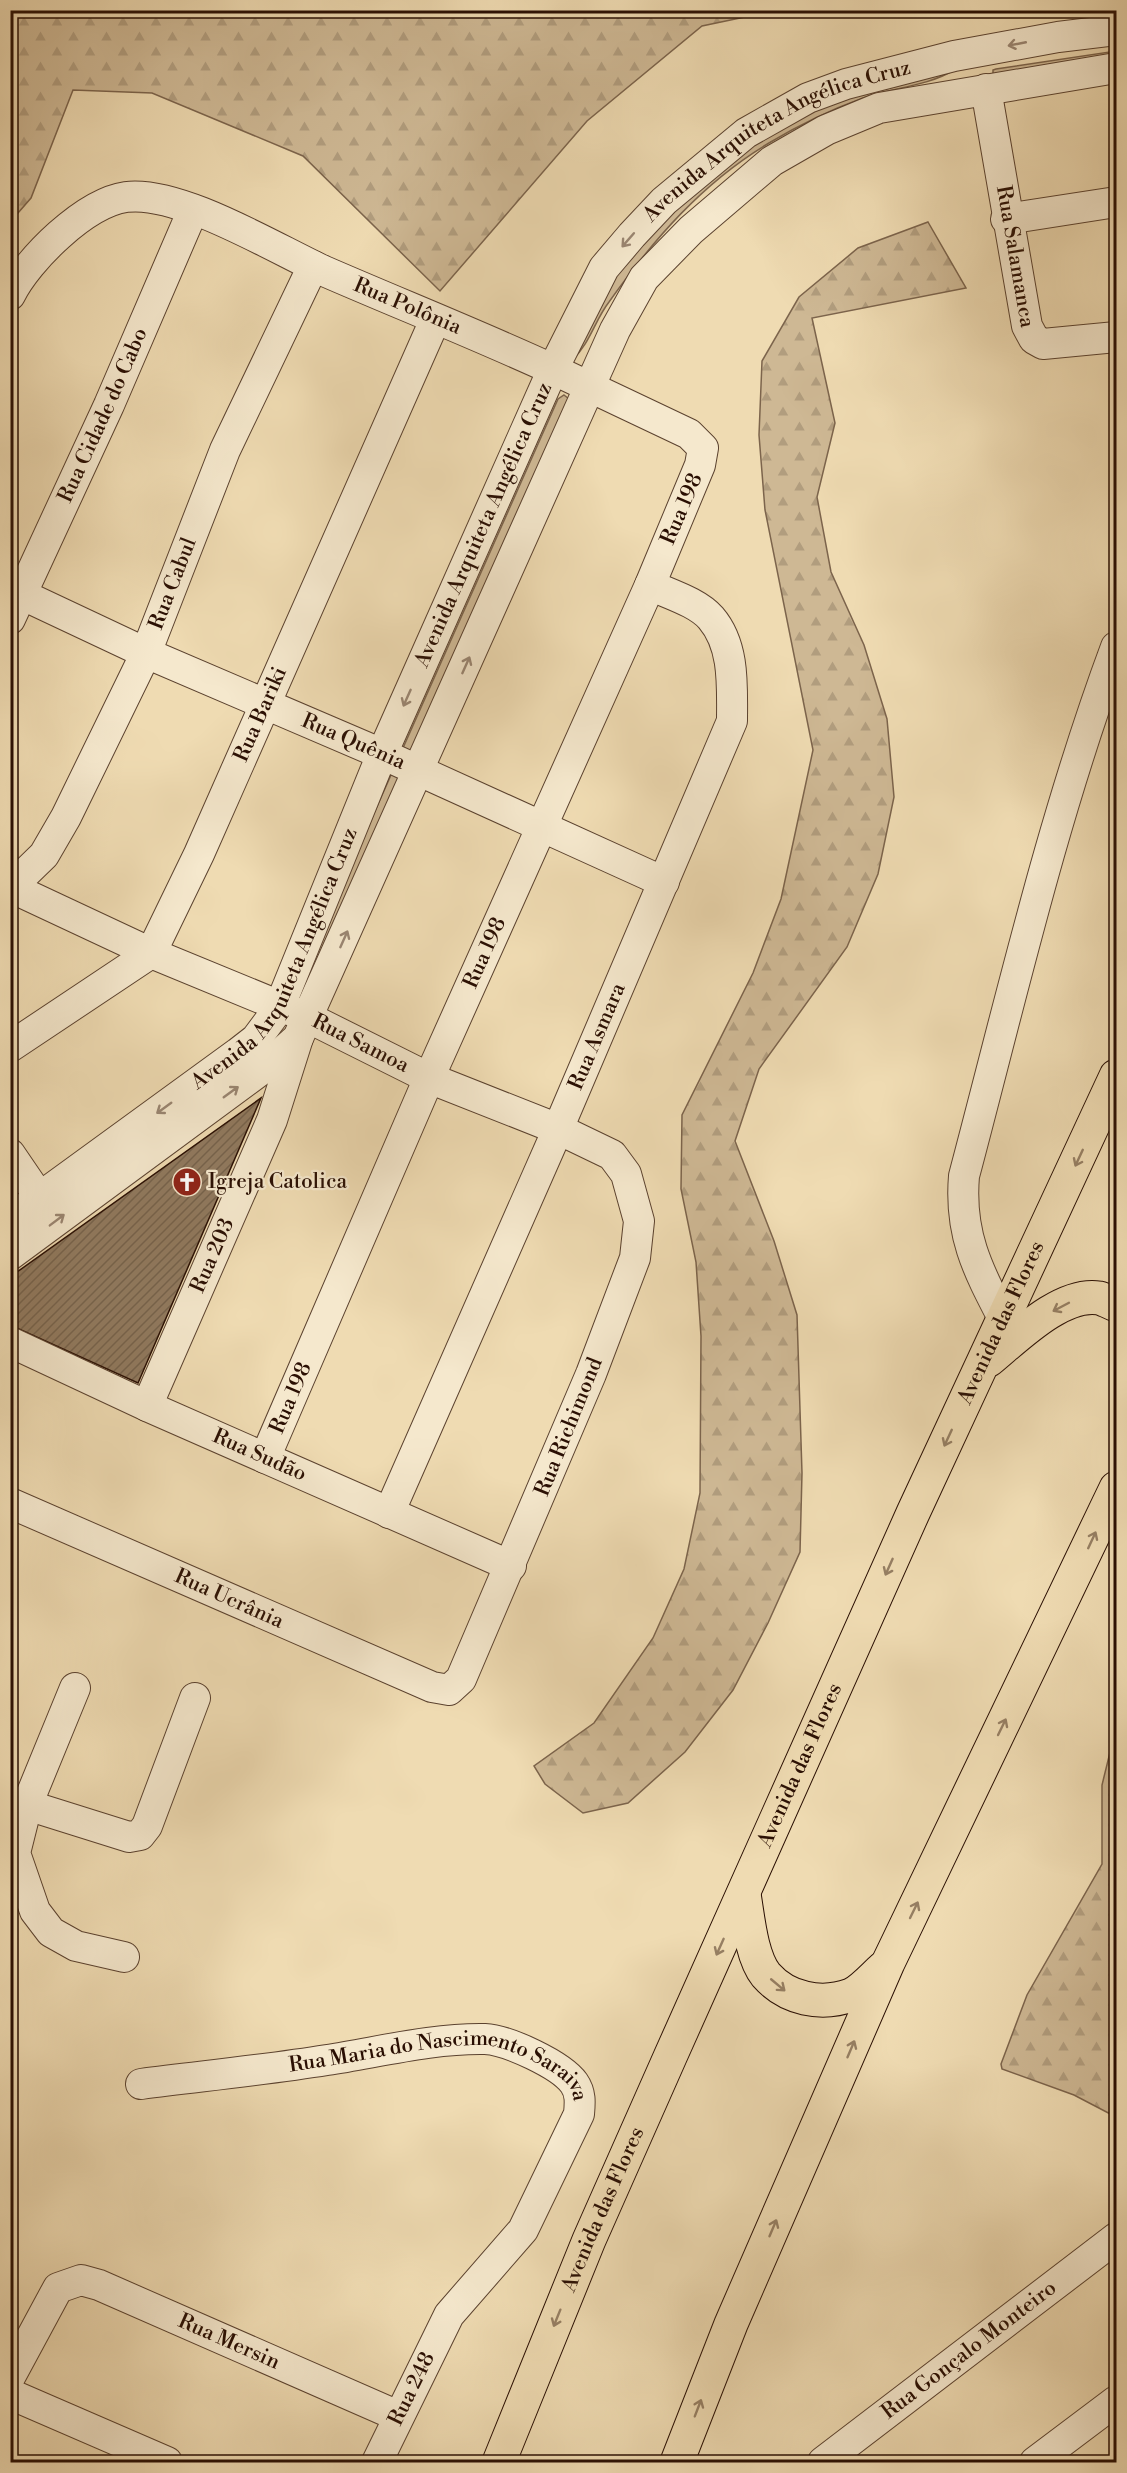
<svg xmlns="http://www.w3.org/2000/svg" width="1127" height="2473" viewBox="0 0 1127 2473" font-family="'Libre Bodoni',serif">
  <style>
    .grass { fill: #ceb894; stroke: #7c644c; stroke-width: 1.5 }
    .forest { fill: url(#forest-firs); stroke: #7c644c; stroke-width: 1.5 }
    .building { fill: url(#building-hatch); stroke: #2a0f03; stroke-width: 1.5 }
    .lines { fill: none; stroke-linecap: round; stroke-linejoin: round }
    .minor-casing { stroke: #5b422f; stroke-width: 32 }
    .major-casing { stroke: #2a0f03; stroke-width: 35 }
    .minor { stroke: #f5e8cd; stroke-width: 30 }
    .major { stroke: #efdbb2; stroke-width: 33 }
    .oneway { stroke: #9a8672 }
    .oneway2 { stroke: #967f63 }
    .labels { text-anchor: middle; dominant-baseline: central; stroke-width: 4.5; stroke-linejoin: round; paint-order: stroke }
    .street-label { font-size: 21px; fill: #2a0f03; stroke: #f5e8cd }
    .poi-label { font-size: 21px; fill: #2a0f03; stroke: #f5e8cd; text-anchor: start }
  </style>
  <defs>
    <pattern id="forest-firs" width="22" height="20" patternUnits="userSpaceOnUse" patternTransform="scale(1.5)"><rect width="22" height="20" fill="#ceb894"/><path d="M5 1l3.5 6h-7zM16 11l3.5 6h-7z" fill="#b19d7e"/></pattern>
    <pattern id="building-hatch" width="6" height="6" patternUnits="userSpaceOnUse" patternTransform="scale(1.5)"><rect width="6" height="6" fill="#90795e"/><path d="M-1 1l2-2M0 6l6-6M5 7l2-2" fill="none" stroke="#76624b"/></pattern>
  </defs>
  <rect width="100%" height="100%" fill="#efdbb2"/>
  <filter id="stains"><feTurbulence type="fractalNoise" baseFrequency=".00333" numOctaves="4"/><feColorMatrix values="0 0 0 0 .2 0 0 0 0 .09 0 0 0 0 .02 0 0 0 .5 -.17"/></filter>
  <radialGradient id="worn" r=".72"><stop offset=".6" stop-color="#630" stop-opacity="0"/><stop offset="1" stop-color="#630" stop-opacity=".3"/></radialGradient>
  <path class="grass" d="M1116,51V62L993,76V70L996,69Z
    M954,70C928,86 892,88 863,98C830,110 799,125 769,143C703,182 653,240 609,302C595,320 590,343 573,359L591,311L630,252L698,182L759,136L821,103Z
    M564,395L569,399L307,986L304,987L299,982L558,399Z"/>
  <path class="forest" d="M11,10H773V11L702,26L587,121L440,291L303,156L152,93L73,90L31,198L11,221Z
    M928,222L966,288L812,318L835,423L817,497L831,572L864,645L887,719L894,797L878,874L847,947L759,1069L735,1141L774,1241L797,1315L802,1473L800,1552L768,1623L733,1690L685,1752L628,1803L583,1813L545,1784L534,1766L594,1723L653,1638L684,1569L700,1493L701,1336L696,1262L681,1189L682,1115L753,973L781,899L813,750L765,510L759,435L762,361L799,297L858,248Z
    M1116,1728V2117L1074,2095L1002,2069L1001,2064L1027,1995L1102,1864V1785Z"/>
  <path class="building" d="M261,1098L138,1383L10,1325V1277Z"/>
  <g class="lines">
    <g class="minor-casing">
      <g id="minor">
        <path id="s1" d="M986,89L1027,326L1034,339L1043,344L1116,337"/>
        <path d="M1006,219L1116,202"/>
        <path id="s2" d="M10,295C28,259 85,203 126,197C179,190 274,248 324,271C400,304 478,335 554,370C599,391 644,413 689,434L703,448L700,465L650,585L429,1078L265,1458"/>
        <path id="s3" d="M10,589L146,653L382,754L664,882"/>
        <path id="s4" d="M10,619L109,405L193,210"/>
        <path id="s5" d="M10,887L151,953L309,1018L429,1078L558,1129L612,1155L626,1174L639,1221L635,1258L591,1374L461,1679L449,1690L432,1687L10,1503"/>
        <path id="s6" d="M10,888L44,855L66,817L146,653L225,450L313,266"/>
        <path id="s7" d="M10,1047L151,953L199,854L435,320"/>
        <path d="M10,1154L40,1198"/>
        <path id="s8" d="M10,1219L238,1053L256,1039L279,1008L382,754L553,369L604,268L632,235L664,201L746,133L808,98L846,84L954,56L1058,37L1116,30"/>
        <path d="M10,1255L269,1064L298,1038L615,330L644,278L691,230L772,161L826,130L879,108L1116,68"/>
        <path d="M1004,1320C978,1270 959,1235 964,1176C1011,999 1052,819 1116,647"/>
        <path id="s9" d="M10,1342L147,1406L511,1566"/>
        <path id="s10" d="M147,1406L272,1120L298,1038"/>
        <path id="s11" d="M389,1513L558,1129L732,721C732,686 735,646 711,618C697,602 669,594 650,585"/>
        <path d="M75,1688L27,1805L15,1853L35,1911L51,1932L76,1946L124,1957"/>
        <path d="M27,1805L129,1837L140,1835L147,1826L195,1698"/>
        <path id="s12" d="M141,2084C203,2076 265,2070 327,2060C379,2052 433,2038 485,2039C508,2040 561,2065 574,2083C581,2093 580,2103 579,2114L523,2230L449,2315L377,2462"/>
        <path id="s13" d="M10,2377L58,2288L81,2280L99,2285L398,2416"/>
        <path d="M10,2394L167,2462"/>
        <path id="s14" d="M823,2462L1116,2238"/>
        <path d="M1035,2462L1116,2401"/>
      </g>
    </g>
    <g class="major-casing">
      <g id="major">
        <path d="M989,1360C1016,1338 1061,1292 1099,1298C1104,1299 1111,1303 1116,1305"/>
        <path d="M744,1894C748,1917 751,1956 766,1975C787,1999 821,2006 851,1995C862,1990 874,1976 883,1968"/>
        <path id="s15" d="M499,2462L589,2240L670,2057L913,1513L1116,1076"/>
        <path d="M677,2462L731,2324L888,1963L1116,1488"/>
      </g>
    </g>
    <use href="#minor" class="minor"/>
    <use href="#major" class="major"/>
  </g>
  <defs><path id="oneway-shaft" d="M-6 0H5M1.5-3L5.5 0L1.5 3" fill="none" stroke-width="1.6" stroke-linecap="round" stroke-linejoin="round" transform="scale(1.5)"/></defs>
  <g class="oneway">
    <use href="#oneway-shaft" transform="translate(1017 44) rotate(169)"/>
    <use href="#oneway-shaft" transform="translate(628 240) rotate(131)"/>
    <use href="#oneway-shaft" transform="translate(466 665) rotate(-66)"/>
    <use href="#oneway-shaft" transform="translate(407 698) rotate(114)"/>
    <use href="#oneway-shaft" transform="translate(344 939) rotate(-66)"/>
    <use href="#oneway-shaft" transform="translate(231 1092) rotate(-36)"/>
    <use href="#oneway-shaft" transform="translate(164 1108) rotate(144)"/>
    <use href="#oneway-shaft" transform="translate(57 1220) rotate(-37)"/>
  </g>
  <g class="oneway2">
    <use href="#oneway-shaft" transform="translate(1079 1158) rotate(115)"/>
    <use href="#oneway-shaft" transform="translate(1061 1307) rotate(152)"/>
    <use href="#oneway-shaft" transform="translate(948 1438) rotate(115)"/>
    <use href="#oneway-shaft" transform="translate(1092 1540) rotate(-65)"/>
    <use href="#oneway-shaft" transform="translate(889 1567) rotate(114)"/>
    <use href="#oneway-shaft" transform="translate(1002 1727) rotate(-64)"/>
    <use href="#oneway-shaft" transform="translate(914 1910) rotate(-64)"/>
    <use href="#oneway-shaft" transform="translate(720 1947) rotate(114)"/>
    <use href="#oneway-shaft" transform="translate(778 1985) rotate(40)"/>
    <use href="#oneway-shaft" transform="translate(851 2049) rotate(-67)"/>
    <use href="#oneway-shaft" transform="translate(773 2228) rotate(-67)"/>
    <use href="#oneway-shaft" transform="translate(557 2318) rotate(112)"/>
    <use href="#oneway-shaft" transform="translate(698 2408) rotate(-69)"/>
  </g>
  <defs>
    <g id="church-disc" transform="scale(1.5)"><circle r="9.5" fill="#8f2418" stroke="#f5e8cd"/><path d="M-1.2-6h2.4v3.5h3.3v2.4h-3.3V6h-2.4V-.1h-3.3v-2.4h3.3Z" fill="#fff"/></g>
  </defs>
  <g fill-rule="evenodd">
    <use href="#church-disc" x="187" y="1182"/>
  </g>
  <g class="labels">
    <g class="street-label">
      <text stroke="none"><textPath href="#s8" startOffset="1372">Avenida Arquiteta Angélica Cruz</textPath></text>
      <text stroke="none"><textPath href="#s1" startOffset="170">Rua Salamanca</textPath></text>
      <text stroke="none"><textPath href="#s2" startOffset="460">Rua Polônia</textPath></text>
      <text stroke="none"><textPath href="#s4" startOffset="224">Rua Cidade do Cabo</textPath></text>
      <text transform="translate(682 509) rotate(-67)">Rua 198</text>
      <text stroke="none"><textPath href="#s8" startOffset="868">Avenida Arquiteta Angélica Cruz</textPath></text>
      <text stroke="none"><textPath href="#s6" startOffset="348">Rua Cabul</textPath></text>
      <text stroke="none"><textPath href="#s7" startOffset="432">Rua Bariki</textPath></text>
      <text stroke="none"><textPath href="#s3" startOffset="376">Rua Quênia</textPath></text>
      <text transform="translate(485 953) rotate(-66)">Rua 198</text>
      <text stroke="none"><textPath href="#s8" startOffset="382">Avenida Arquiteta Angélica Cruz</textPath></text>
      <text stroke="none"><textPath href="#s11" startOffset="520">Rua Asmara</textPath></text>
      <text stroke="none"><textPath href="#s5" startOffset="384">Rua Samoa</textPath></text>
      <text stroke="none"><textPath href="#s10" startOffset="164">Rua 203</textPath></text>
      <text stroke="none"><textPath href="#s15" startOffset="1245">Avenida das Flores</textPath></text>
      <text transform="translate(291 1398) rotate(-67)">Rua 198</text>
      <text transform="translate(569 1427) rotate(-68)">Rua Richimond</text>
      <text stroke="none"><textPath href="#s9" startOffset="274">Rua Sudão</textPath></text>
      <text transform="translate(229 1599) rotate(24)">Rua Ucrânia</text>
      <text stroke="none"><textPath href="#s15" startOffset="759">Avenida das Flores</textPath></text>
      <text stroke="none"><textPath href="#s12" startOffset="308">Rua Maria do Nascimento Saraiva</textPath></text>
      <text stroke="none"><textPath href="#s15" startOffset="273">Avenida das Flores</textPath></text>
      <text stroke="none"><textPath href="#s13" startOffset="286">Rua Mersin</textPath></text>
      <text stroke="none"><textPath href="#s14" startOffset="184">Rua Gonçalo Monteiro</textPath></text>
      <text transform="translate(412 2389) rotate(-64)">Rua 248</text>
    </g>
    <g class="poi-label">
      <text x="208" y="1182">Igreja Catolica</text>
    </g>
  </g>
  <rect width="1127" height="2473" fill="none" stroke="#efdbb2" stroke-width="36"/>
  <rect x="12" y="12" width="1103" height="2449" fill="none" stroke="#2a0f03" stroke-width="3"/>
  <rect x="18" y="18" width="1091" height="2437" fill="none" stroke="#2a0f03" stroke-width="1.5"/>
  <rect width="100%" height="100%" filter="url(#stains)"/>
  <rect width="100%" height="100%" fill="url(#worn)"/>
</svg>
